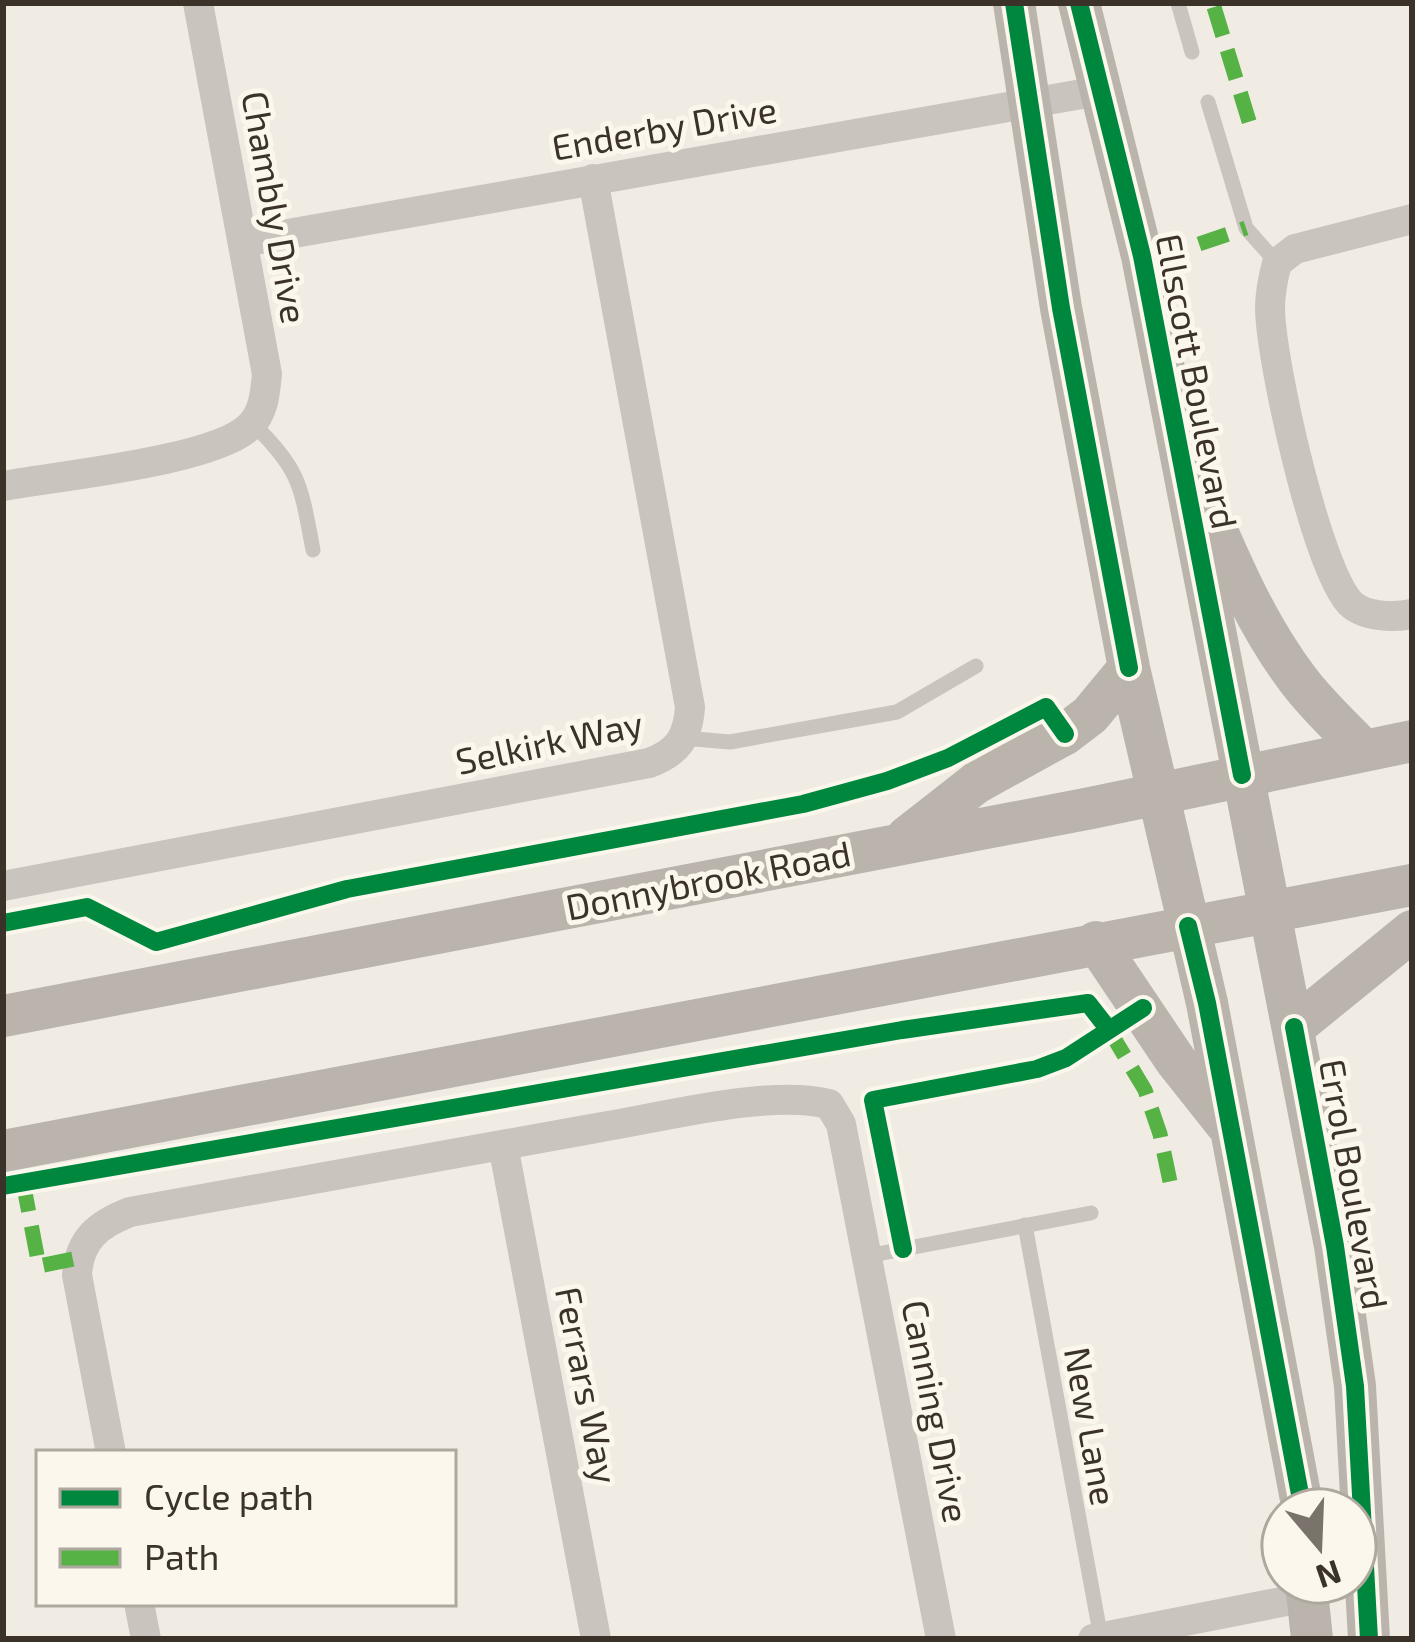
<svg xmlns="http://www.w3.org/2000/svg" width="1415" height="1642" viewBox="0 0 1415 1642" font-family="'Exo 2',sans-serif">
  <style>
    .lines { fill: none; stroke-linecap: round; stroke-linejoin: round }
    .lane { stroke: #c9c4bd; stroke-width: 15 }
    .street { stroke: #c9c4bd; stroke-width: 30 }
    .secondary { stroke: #bab4ad; stroke-width: 42 }
    .quiet { stroke: #57b246; stroke-width: 15; stroke-dasharray: 30 15; stroke-linecap: butt }
    .cycleway-casing { stroke: #fbf7ed; stroke-width: 26 }
    .cycleway { stroke: #00873e; stroke-width: 18 }
    .labels { text-anchor: middle; dominant-baseline: central; stroke-width: 10; stroke-linejoin: round; paint-order: stroke }
    .street-label { font-size: 36px; fill: #3b322a; stroke: #fbf7ed }
  </style>
  <rect width="100%" height="100%" fill="#f0ece4"/>
  <g class="lines">
    <path class="lane" d="M1178,3L1192,52
      M1208,102L1246,228L1277,263
      M253,424C301,470 301,487 313,550
      M683,738L730,742L897,712L976,666
      M1025,1225L1101,1638
      M867,1256L1091,1213"/>
    <path class="street" d="M1412,219L1295,249L1277,263C1273,278 1270,293 1270,309C1271,362 1316,566 1350,603C1364,617 1394,618 1412,614
      M243,242L1099,91
      M3,486C57,476 215,461 250,426C264,412 265,393 267,374L198,3
      M3,886L649,763C677,753 688,738 690,707L593,179
      M503,1145L596,1639
      M111,1453L77,1275C79,1239 99,1224 130,1212C288,1184 445,1155 602,1127C663,1117 771,1089 829,1104L841,1124L941,1639
      M139,1603L146,1639
      M1093,1639L1307,1597"/>
    <path class="secondary" d="M1014,3L1061,308L1129,668L1207,1003L1303,1510
      M1079,3L1142,256L1335,1246L1355,1386L1369,1639
      M1210,515C1235,573 1260,630 1299,681C1318,706 1342,728 1364,751
      M907,837L976,783L1065,734L1090,715L1129,668
      M1096,942L1176,1061L1226,1124
      M3,1016L1091,808L1412,741
      M1294,1027L1412,931
      M3,1151L1412,885
      M1306,1582L1312,1639"/>
    <path class="quiet" d="M1214,7L1252,131
      M1199,244L1246,228
      M1109,1030L1145,1090L1160,1134L1173,1196
      M23,1182L39,1266L78,1258"/>
    <g class="cycleway-casing">
      <path id="cycleway" d="M1014,3L1061,308L1129,668
        M1079,3L1142,256L1242,775
        M3,923L87,907L156,942L347,889L803,804L887,781L948,758L1046,707L1065,734
        M1188,926L1207,1003L1303,1510
        M1294,1027L1335,1246L1355,1386L1369,1639
        M3,1186L902,1030L1088,1003L1109,1030
        M903,1249L873,1100L1037,1069L1066,1058L1143,1008"/>
    </g>
    <use href="#cycleway" class="cycleway"/>
  </g>
  <g class="labels">
    <g class="street-label">
      <text transform="translate(664 127) rotate(-10)">Enderby Drive</text>
      <text transform="translate(276 207) rotate(80)">Chambly Drive</text>
      <text transform="translate(1198 381) rotate(79)">Ellscott Boulevard</text>
      <text transform="translate(549 741) rotate(-12)">Selkirk Way</text>
      <text transform="translate(708 879) rotate(-11)">Donnybrook Road</text>
      <text transform="translate(1355 1184) rotate(80)">Errol Boulevard</text>
      <text transform="translate(588 1385) rotate(79)">Ferrars Way</text>
      <text transform="translate(937 1411) rotate(79)">Canning Drive</text>
      <text transform="translate(1092 1426) rotate(80)">New Lane</text>
    </g>
  </g>
  <rect width="1415" height="1642" fill="none" stroke="#3b322a" stroke-width="12"/>
  <rect x="36" y="1450" width="420" height="156" fill="#fbf7ed" stroke="#aea89f" stroke-width="3"/>
  <rect x="60" y="1489" width="60" height="18" fill="#00873e" stroke="#aea89f" stroke-width="3"/>
  <text x="144" y="1510" font-size="36" fill="#3b322a">Cycle path</text>
  <rect x="60" y="1549" width="60" height="18" fill="#57b246" stroke="#aea89f" stroke-width="3"/>
  <text x="144" y="1570" font-size="36" fill="#3b322a">Path</text>
  <g transform="translate(1319 1546) rotate(161)"><circle r="57" fill="#fbf7ed" stroke="#aea89f" stroke-width="3"/>
  <path d="M0-9L21 45L0 30L-21 45Z" fill="#7a736b"/>
  <text y="-18" font-size="33" font-weight="bold" text-anchor="middle" fill="#3b322a">N</text>
  </g>
</svg>
